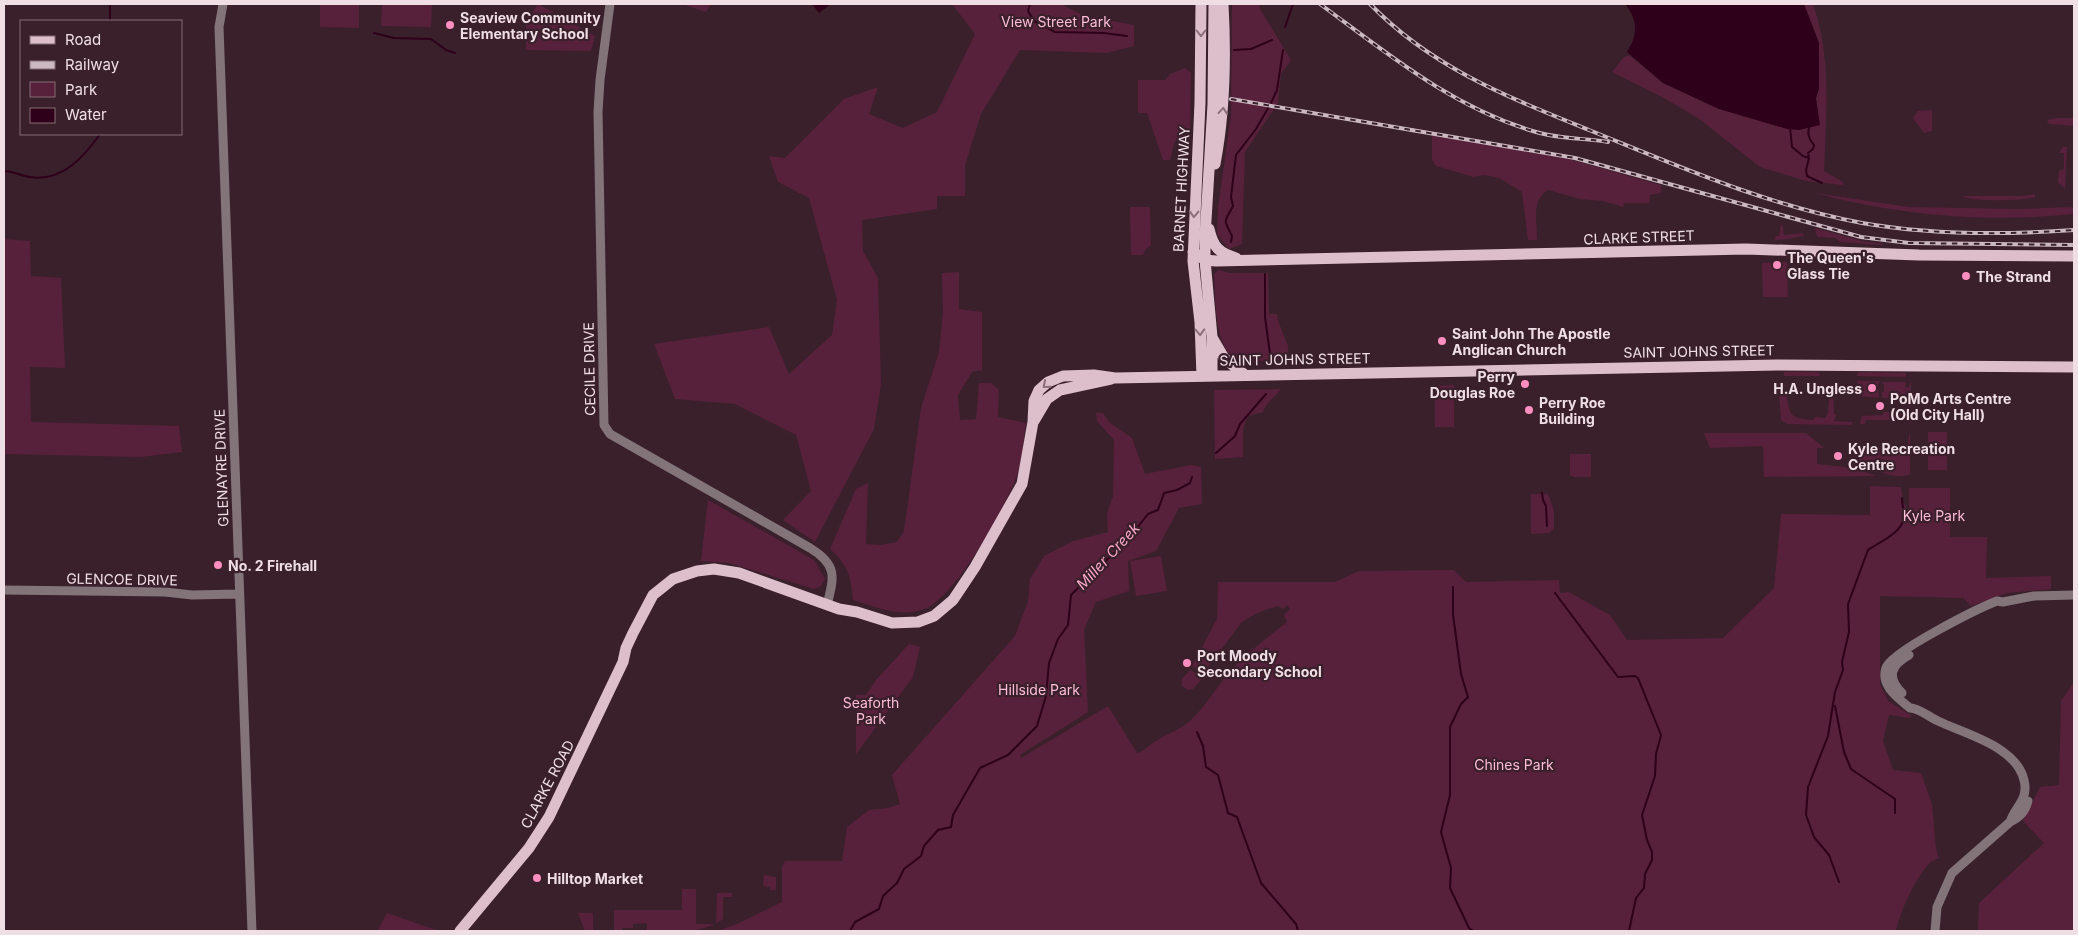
<svg xmlns="http://www.w3.org/2000/svg" width="2078" height="935" viewBox="0 0 2078 935" font-family="Inter,sans-serif">
  <style>
    .green { fill: #57213b }
    .water { fill: #2f0019 }
    .lines { fill: none; stroke-linecap: round; stroke-linejoin: round }
    .stream { stroke: #2f0019; stroke-width: 2 }
    .minor { stroke: #827479; stroke-width: 9 }
    .major { stroke: #dcbfca; stroke-width: 11 }
    .rail-casing { stroke: #cbb8c0; stroke-width: 4 }
    .rail { stroke: #3a202b; stroke-width: 2; stroke-dasharray: 5.5; stroke-linecap: butt }
    .oneway { stroke: #8b707a }
    .poi-dot { fill: #fd8ebf; stroke: #3a202b; stroke-width: 2 }
    .labels { text-anchor: middle; dominant-baseline: central; stroke-width: 4.5; stroke-linejoin: round; paint-order: stroke }
    .poi-label { font-size: 14px; font-weight: bold; fill: #f0dee5; stroke: #3a202b; text-anchor: start }
    .park-label { font-size: 14px; fill: #fcbdd7; stroke: #3a202b }
    .street-label { font-size: 14px; fill: #f0dee5; stroke: #3a202b }
    .water-label { font-size: 15px; font-style: italic; fill: #faa7ca; stroke: #3a202b }
  </style>
  <rect width="100%" height="100%" fill="#3a202b"/>
  <path class="green" d="M320,4H359V28L320,27Z
    M382,4H432L431,27L381,26Z
    M538,4L595,36L591,51L526,50V22Z
    M682,4H711L706,12Z
    M952,4H1061L1085,16L1134,25V46L1107,53L1020,50L981,114L965,165V196H937V209L862,220L863,251L878,278L881,384L874,429L815,542L783,520L811,491L796,435L735,404L675,399L654,344L769,327L789,374L832,335L837,300L809,198L778,182L769,156L785,158L844,99L878,87L869,114L903,128L937,112L975,34Z
    M1232,4H1259L1260,9L1291,60L1281,74L1278,103L1245,152L1242,244L1229,249L1217,234L1218,208L1231,115Z
    M1804,4H1813C1832,59 1826,114 1824,171L1843,182V185L1806,181L1760,167L1698,118L1664,98L1612,72L1624,57L1629,55L1663,83L1719,109L1819,124L1816,98L1819,89V43Z
    M1185,68L1191,73L1190,129L1175,141L1170,160H1163L1147,113H1138V80H1165L1170,74Z
    M1932,110V131L1924,133L1913,118L1918,111Z
    M2057,118H2074V126L2049,124L2047,120Z
    M1432,135L1569,159L1661,185V193L1650,195L1649,203H1624L1623,207L1603,201L1580,199L1548,190C1531,200 1537,222 1537,240H1528L1522,192L1499,178L1484,175L1474,177L1436,166L1432,160Z
    M2063,147H2067L2065,189L2058,182L2059,171L2064,169V153H2059Z
    M1815,193L1909,207L2017,209L2074,207V214C1988,223 1898,216 1815,193Z
    M2035,194V197C2023,201 1972,202 1962,196H2021Z
    M1130,207H1150L1151,245L1145,250L1143,255H1131Z
    M1781,224L1783,227L1784,235L1802,233L1805,236C1794,237 1787,240 1775,240L1776,236H1779Z
    M1815,228L1862,241L1883,244V245L1840,242L1836,238L1817,237Z
    M4,239L30,241L31,276L61,278L65,368L30,367L31,422L179,426L182,452L141,457L4,454Z
    M1787,262L1788,297H1763L1762,263Z
    M1218,270L1230,273H1268L1269,314H1277L1278,321L1288,346V359C1273,360 1252,363 1238,359C1213,351 1216,296 1214,274Z
    M959,272V309L982,312V370L972,372L958,395L960,420L976,419L979,383H991L999,390L998,417L1026,423C1023,440 1023,460 1017,475C1006,506 954,601 922,610C898,617 876,607 853,600C851,576 848,565 830,549L856,489L868,483L866,544L880,545L897,542L904,531L921,408L939,352L943,312L942,273Z
    M1784,372H1819L1820,376H1784Z
    M1858,372L1906,373V377L1857,376Z
    M1857,381H1880L1878,385L1879,398L1860,396L1858,394Z
    M1881,382H1906L1905,387H1909L1911,382V400L1897,399V403H1892L1891,398H1882V392H1884V384Z
    M1454,385V427H1435V386Z
    M1830,387L1833,390L1834,414L1836,415L1834,421L1853,422L1851,425L1787,424L1781,420L1779,393L1781,389C1796,401 1777,419 1813,420L1815,417L1825,418L1828,413Z
    M1281,389C1275,398 1267,401 1263,412L1248,416L1243,429V457L1215,459L1214,390Z
    M1907,403H1911L1910,424L1909,425V421L1895,420L1896,412H1907Z
    M1883,412H1889V415L1893,416V420H1866L1865,424H1860L1862,416L1883,415Z
    M1096,413H1103L1109,422L1132,438L1145,474L1191,465L1201,467L1202,504L1179,508L1156,551L1128,561L1129,591L1096,602L1084,630L1088,712L1020,755L1021,758L1108,706L1137,753C1145,751 1149,745 1156,741C1168,733 1182,729 1192,719C1209,702 1220,681 1236,665C1252,649 1269,636 1287,622L1284,615L1290,609L1287,605L1283,609L1278,606C1264,610 1253,614 1241,623L1203,674L1192,666L1217,619L1218,582H1335L1359,571L1454,570L1466,582L1559,580L1560,593L1569,592L1610,615L1627,640L1723,638L1774,588L1781,514L1870,515V486L1901,487L1903,502L1909,511V488H1950V537H1987L1986,578L2051,576V589L2007,593L1971,606L1963,598L1880,596V684L1888,701L1912,716L1909,718L1889,715L1883,741L1893,770L1921,773L1932,804L1936,849L1939,858C1936,860 1931,861 1929,864C1915,878 1900,912 1896,931H717L737,924L782,902V867L785,861H842L847,827L869,810L888,808L900,804L892,775L1015,636L1028,601L1030,579L1044,556L1073,541L1108,532L1107,513L1113,496L1114,440L1097,421Z
    M1928,432H1947V470H1928Z
    M1704,433H1806L1824,448H1817V464L1854,468L1876,476L1764,477L1763,446L1710,448Z
    M1909,434L1910,435V474C1894,481 1874,469 1859,464V454L1862,453L1865,448H1908Z
    M1570,454H1591V477H1574L1570,475Z
    M1531,494H1548L1554,511V528L1549,533L1531,534Z
    M708,500L814,560L825,579L821,586L814,589L729,563L701,561Z
    M1161,556L1167,591L1136,596L1130,561Z
    M909,644L920,647L913,677L856,754V695H866L876,680Z
    M1190,670L1201,676L1202,679L1193,689L1188,690L1182,686L1181,680Z
    M2072,685H2074V931H1978L1979,903L2044,843L2023,821L2040,787L2059,785L2061,701Z
    M764,875L776,877V890H770V887L763,886Z
    M682,889H696V924H716L717,893H732V897H723V919C701,935 673,931 647,931V923L633,924V928H622V931H614V910H682Z
    M387,913L439,931H377Z
    M578,913H593V931H585Z"/>
  <path class="water" d="M812,4H831L819,13Z
    M1625,4H1804L1819,43V89L1816,98L1820,125L1799,130L1787,129L1719,109L1663,83L1627,52C1638,35 1638,20 1625,4Z"/>
  <g class="lines">
    <path class="stream" d="M110,4V21
      M1030,4L1028,11L1034,21L1055,32L1104,33L1127,36
      M1285,27L1293,4
      M374,33L394,38L431,39L446,50L455,53
      M1234,50L1251,49L1272,40
      M1790,127L1792,147L1803,156L1809,158L1806,170L1807,176L1822,183
      M1809,158L1808,153L1813,149L1814,145C1809,139 1806,133 1810,126
      M4,171C13,171 21,176 30,177C62,182 84,157 100,134
      M1231,242L1232,236C1223,218 1224,223 1233,206L1231,197L1236,155L1256,129L1271,103L1277,90L1283,50
      M1265,274V317L1270,354
      M1216,453L1235,436L1240,424L1266,394
      M1542,493L1543,500L1546,506L1547,526
      M1453,587V615L1461,674L1468,697L1461,704L1450,727V795L1441,832L1451,868L1450,888L1469,928L1473,931
      M1555,593L1618,677L1635,676L1638,678L1661,735L1656,754L1655,776L1642,815L1647,840L1652,852V860L1645,874L1644,888L1636,898L1629,931
      M1835,706L1844,752L1851,769L1895,799V813
      M1197,732L1203,746L1206,767L1218,775L1228,813L1237,817L1261,883L1296,924L1298,931
      M1839,882L1829,855L1814,837L1806,815L1808,787L1828,736L1835,692L1843,670L1842,662L1849,632L1848,604L1868,550C1879,542 1901,534 1904,518C1904,512 1902,504 1902,498
      M850,931L855,922L879,909L883,896L897,883L904,869L921,856L924,846L938,830L951,827L953,815L980,768L1008,755L1037,726L1046,696L1049,663L1058,639L1068,625L1071,595L1129,538L1148,514L1158,510L1164,493L1177,490L1190,483L1192,477"/>
    <path class="minor" d="M223,4L219,27L252,931
      M610,4L600,80L598,112L604,425L610,434L810,548C838,565 834,577 827,605
      M4,590L165,592L192,595L239,594
      M1902,693C1886,677 1891,665 1909,655
      M2010,822C2015,806 2029,800 2024,780C2016,746 1965,734 1938,721C1929,717 1919,708 1910,708C1898,698 1880,686 1886,668C1890,652 1979,608 1997,601L2003,602L2034,596L2074,595
      M1935,931L1937,907L1952,873L2010,822C2020,817 2025,812 2028,801"/>
    <path class="major" d="M1201,4L1200,103L1193,261L1200,322L1202,376
      M1215,164C1225,111 1226,58 1223,4
      M1209,229C1213,247 1219,253 1236,258
      M1193,252L1205,260L1216,261L1746,249L1919,255L2074,256
      M1213,339L1224,358L1245,375
      M1212,376V337L1205,260V237L1213,104L1214,4
      M1034,421L1047,399L1060,390L1111,379
      M460,931L529,848L549,817L623,662L626,648L633,633L653,595L673,579L697,571L714,569L739,573L839,609L857,612L892,623L918,622L934,616L953,600L975,567L1022,484L1033,422L1034,401L1039,390L1048,382L1063,376L1094,375L1115,378L1777,365L2074,367"/>
    <g class="rail-casing">
      <path id="rail" d="M1320,4C1388,54 1453,108 1536,132C1559,139 1584,138 1608,142
        M1370,4C1432,68 1508,97 1589,130C1678,166 1766,205 1862,223C1931,235 2004,235 2074,230
        M1231,99L1575,158L1861,237L1909,243L2074,245"/>
    </g>
    <use href="#rail" class="rail"/>
  </g>
  <defs><path id="oneway-chevron" d="M-2-3.5L2.5 0L-2 3.5" fill="none" stroke-width="1.6" stroke-linecap="round" stroke-linejoin="round" transform="scale(1.25)"/></defs>
  <g class="oneway">
    <use href="#oneway-chevron" transform="translate(1201 33) rotate(90)"/>
    <use href="#oneway-chevron" transform="translate(1223 111) rotate(-85)"/>
    <use href="#oneway-chevron" transform="translate(1194 214) rotate(92)"/>
    <use href="#oneway-chevron" transform="translate(1200 332) rotate(88)"/>
    <use href="#oneway-chevron" transform="translate(1046 385) rotate(140)"/>
  </g>
  <g class="poi-dot">
    <circle cx="450" cy="25" r="5"/>
    <circle cx="1777" cy="265" r="5"/>
    <circle cx="1966" cy="276" r="5"/>
    <circle cx="1442" cy="341" r="5"/>
    <circle cx="1525" cy="384" r="5"/>
    <circle cx="1872" cy="388" r="5"/>
    <circle cx="1880" cy="406" r="5"/>
    <circle cx="1529" cy="410" r="5"/>
    <circle cx="1838" cy="456" r="5"/>
    <circle cx="218" cy="565" r="5"/>
    <circle cx="1187" cy="663" r="5"/>
    <circle cx="537" cy="878" r="5"/>
  </g>
  <g class="labels">
    <g class="poi-label">
      <text x="460" y="17">Seaview Community<tspan x="460" dy="16">Elementary School</tspan></text>
      <text x="1787" y="257">The Queen's<tspan x="1787" dy="16">Glass Tie</tspan></text>
      <text x="1976" y="276">The Strand</text>
      <text x="1452" y="333">Saint John The Apostle<tspan x="1452" dy="16">Anglican Church</tspan></text>
      <text x="1515" y="376" text-anchor="end">Perry<tspan x="1515" dy="16">Douglas Roe</tspan></text>
      <text x="1862" y="388" text-anchor="end">H.A. Ungless</text>
      <text x="1890" y="398">PoMo Arts Centre<tspan x="1890" dy="16">(Old City Hall)</tspan></text>
      <text x="1539" y="402">Perry Roe<tspan x="1539" dy="16">Building</tspan></text>
      <text x="1848" y="448">Kyle Recreation<tspan x="1848" dy="16">Centre</tspan></text>
      <text x="228" y="565">No. 2 Firehall</text>
      <text x="1197" y="655">Port Moody<tspan x="1197" dy="16">Secondary School</tspan></text>
      <text x="547" y="878">Hilltop Market</text>
    </g>
    <g class="park-label">
      <text x="1056" y="21">View Street Park</text>
      <text x="1934" y="515">Kyle Park</text>
      <text x="1039" y="689">Hillside Park</text>
      <text x="871" y="702">Seaforth<tspan x="871" dy="16">Park</tspan></text>
      <text x="1514" y="764">Chines Park</text>
    </g>
    <g class="street-label">
      <text transform="translate(1181 189) rotate(-87)">BARNET HIGHWAY</text>
      <text transform="translate(1639 237) rotate(-2)">CLARKE STREET</text>
      <text transform="translate(1699 351) rotate(-1)">SAINT JOHNS STREET</text>
      <text transform="translate(1295 359) rotate(-1)">SAINT JOHNS STREET</text>
      <text transform="translate(589 369) rotate(-91)">CECILE DRIVE</text>
      <text transform="translate(221 468) rotate(-92)">GLENAYRE DRIVE</text>
      <text transform="translate(122 579) rotate(1)">GLENCOE DRIVE</text>
      <text transform="translate(547 784) rotate(-62)">CLARKE ROAD</text>
    </g>
    <g class="water-label">
      <text transform="translate(1108 556) rotate(-47)">Miller Creek</text>
    </g>
  </g>
  <rect width="2078" height="935" fill="none" stroke="#f0dee5" stroke-width="10"/>
  <rect x="20" y="20" width="162" height="115" fill="#3a202b" stroke="#836c75"/>
  <rect x="30" y="36" width="25" height="8" fill="#dcbfca" stroke="#836c75"/>
  <text x="65" y="45" font-size="15" fill="#f0dee5">Road</text>
  <rect x="30" y="61" width="25" height="8" fill="#cbb8c0" stroke="#836c75"/>
  <text x="65" y="70" font-size="15" fill="#f0dee5">Railway</text>
  <rect x="30" y="82" width="25" height="15" fill="#57213b" stroke="#836c75"/>
  <text x="65" y="95" font-size="15" fill="#f0dee5">Park</text>
  <rect x="30" y="108" width="25" height="15" fill="#2f0019" stroke="#836c75"/>
  <text x="65" y="120" font-size="15" fill="#f0dee5">Water</text>
</svg>
